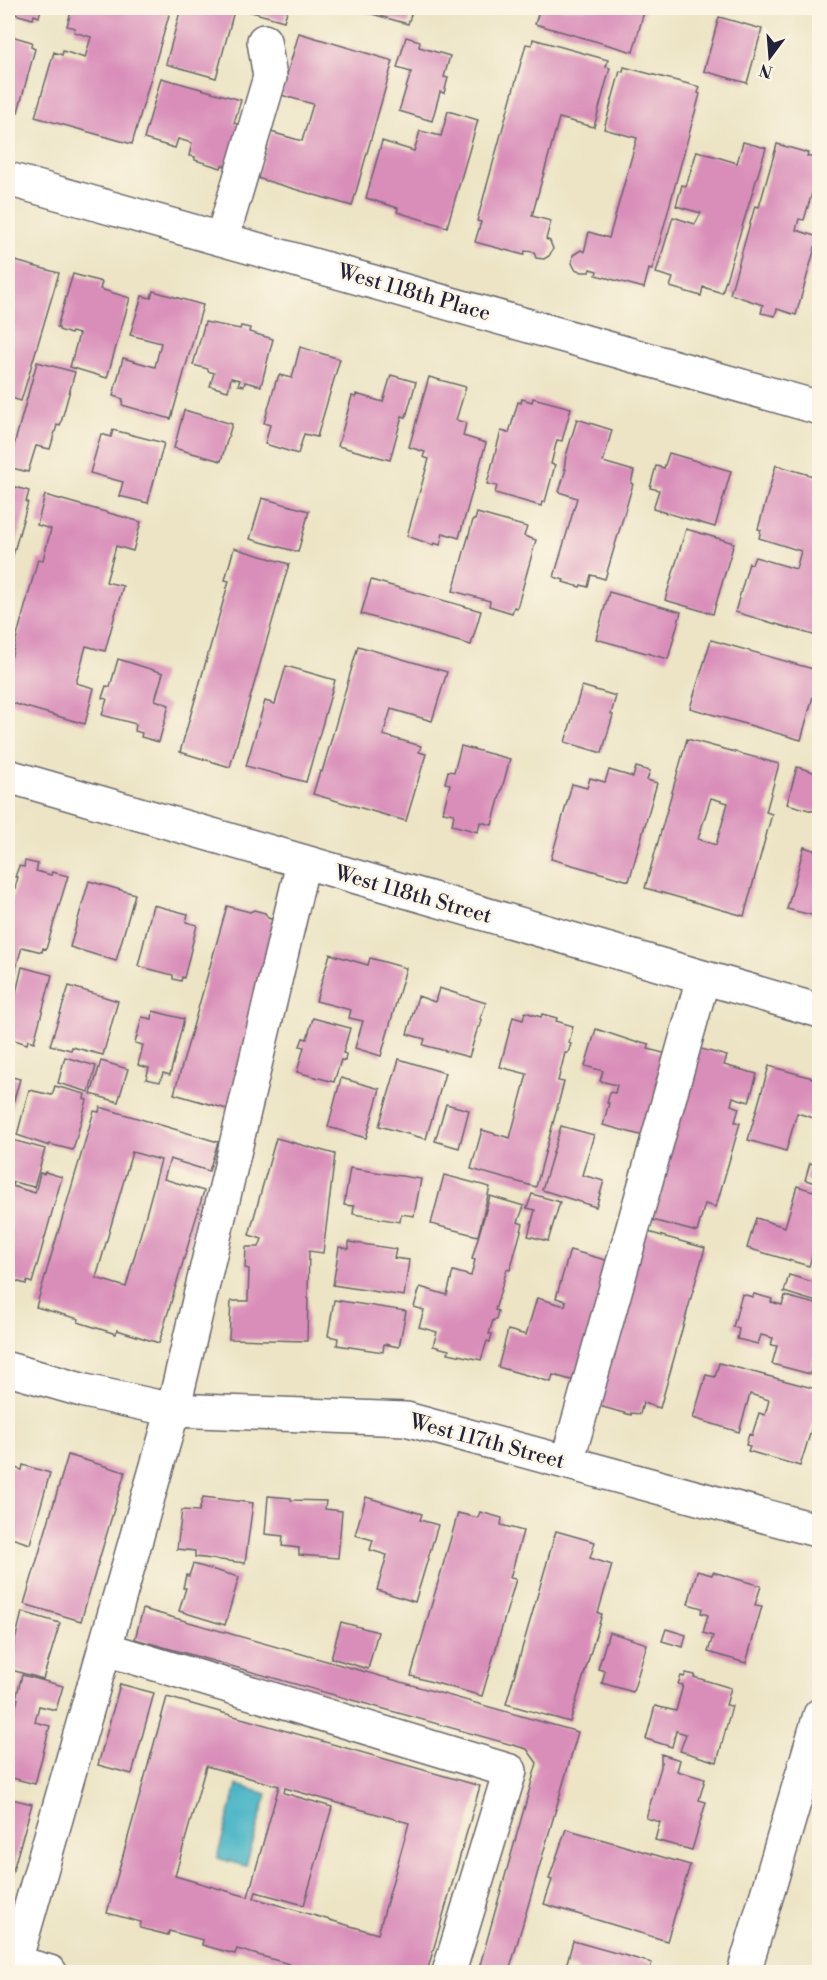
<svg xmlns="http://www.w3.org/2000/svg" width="827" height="1980" viewBox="0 0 827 1980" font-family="'Libre Bodoni',serif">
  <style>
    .water { fill: #49b5c6; stroke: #366c80; stroke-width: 1.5 }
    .building { fill: #d98eb9; fill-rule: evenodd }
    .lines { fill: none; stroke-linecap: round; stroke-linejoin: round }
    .minor-casing { stroke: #69666b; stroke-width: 36 }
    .minor { stroke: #fff; stroke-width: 33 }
    .labels { text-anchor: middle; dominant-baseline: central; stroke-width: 5; stroke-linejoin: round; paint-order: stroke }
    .street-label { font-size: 21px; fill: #22223b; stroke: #fcf5e5 }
  </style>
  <rect width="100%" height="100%" fill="#fcf5e5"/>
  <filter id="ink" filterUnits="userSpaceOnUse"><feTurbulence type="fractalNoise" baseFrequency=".0167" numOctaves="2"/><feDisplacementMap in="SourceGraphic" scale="12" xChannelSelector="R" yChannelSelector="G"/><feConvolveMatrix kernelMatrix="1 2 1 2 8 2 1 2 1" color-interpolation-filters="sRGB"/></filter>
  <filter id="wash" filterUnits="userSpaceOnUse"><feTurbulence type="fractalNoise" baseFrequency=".008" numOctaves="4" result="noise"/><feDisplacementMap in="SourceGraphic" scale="24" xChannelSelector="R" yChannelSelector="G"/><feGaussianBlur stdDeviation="1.35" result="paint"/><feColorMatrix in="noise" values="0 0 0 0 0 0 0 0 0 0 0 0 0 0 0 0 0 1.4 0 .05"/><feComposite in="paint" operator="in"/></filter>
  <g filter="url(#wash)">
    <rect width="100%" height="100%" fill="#ece4c4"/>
    <path class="water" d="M237,1785L267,1794L246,1866L217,1858Z"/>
    <g id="blocks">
      <path class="building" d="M8,8H41L39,17L34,15L33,19L11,13L8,24Z
        M72,8H171L132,144L35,117L54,52L62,55L63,51L85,58L91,37L74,32L75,28L67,26Z
        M181,8H222L234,11L216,78L166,64Z
        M237,8H288L284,21Z
        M351,8H413L408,24Z
        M540,8H645L633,52L535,24Z
        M719,17L762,29L747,83L704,71Z
        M299,33L393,61L352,206L257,178L271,132L302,141L313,104L281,95Z
        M8,35L32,42L31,47L35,49L18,112L8,109Z
        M406,37L420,41L419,47L450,56L444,77L448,78L444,93L440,92L432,121L399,111L411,72L397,68Z
        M533,39L608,60L606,67L610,68L594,127L559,118L532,216L551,221L546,239L550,241L553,249L549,256L544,259L536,258L534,252L525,251L524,255L475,242L481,222L477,221L526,44L532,45Z
        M624,67L700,87L698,93L700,94L652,270L649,269L644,288L596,275L597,271L590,269L589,272H582L575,269L572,263L573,255L581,250L584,252L589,232L609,238L637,138L604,129L620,71L623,72Z
        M161,78L241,100L234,123L240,125L228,167L222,165L221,168L195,160V157L189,156L192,143L178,139L175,148L144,139Z
        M448,111L478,120L447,227L397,212L398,208L366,198L382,141L414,151L420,131L441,136Z
        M743,142L766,148L722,293L703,287L701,296L670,287L673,278L656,273L673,217L695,224L701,213L676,206L682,185L686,186L697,151L737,163Z
        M777,144L808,153L807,156L820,160V166L804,220L799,219L796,230L818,237L796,315L777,309L775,316L761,313L763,305L730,294L755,206L759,207Z
        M8,259L59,273L21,401L8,397Z
        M73,274L102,282L100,289L130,298L107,378L70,367L79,334L72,332L71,334L59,330V328L57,327Z
        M153,291L203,305L171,419L122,405L123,399L113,396L123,358L155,367L161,343L130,335L142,296L151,298Z
        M205,322L240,329L241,326L250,328L249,332L273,339L261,386L245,382L244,386L238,385L240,380L231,378L228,391L210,386L214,373L208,371V369L193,365Z
        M300,347L340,359L317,437L304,434L298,454L265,444L270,425L264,423L276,381H277L279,375L292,378Z
        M37,362L75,372L60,426L57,425L50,449L36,446L28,472L8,467Z
        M391,375L416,382L406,417L402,416L390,460L338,446L352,396L356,397V394L383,402Z
        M429,377L466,387L456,420L466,423L463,436L486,443L459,538L443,533L440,545L434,543L433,545L407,536L429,459L423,457L425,452L409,447Z
        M533,398L571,408L562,441L557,440L551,464L555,465L545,502H542L541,506L495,493L497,486L487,484L501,431L509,433L518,402L521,403L522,399L532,402Z
        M184,410L232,424L221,461L174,448Z
        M577,419L612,430L603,462L634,471L631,483L633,484L605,579L591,575L588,587L581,585L580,587L563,582L564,580L554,577L577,498L559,492L566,469H564L566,456Z
        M113,430L164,443L148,503L119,496L123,482L90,473L101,434L111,437Z
        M669,453L731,471L715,527L653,509L659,490L650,488L656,466L664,468Z
        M776,465L820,478V637L735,612L749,563L752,564L755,557L796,569L801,551L759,538L761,530L758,529Z
        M8,485L29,491L26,502H28L8,573Z
        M45,495L141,522L133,551L116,546L106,582L123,586L105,651L86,646L76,683L94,688L85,724L8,702V669L38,559L43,560L51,529L37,525Z
        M262,498L309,511L298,552L250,539Z
        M477,513L527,527L524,536L536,540L517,608L514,607L512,613L489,606L490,601L453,591L473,520H475Z
        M686,529L734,543L713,614L665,600Z
        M234,548L289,564L230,767L180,752L229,581L225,580Z
        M371,580L481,611L471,645L361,614Z
        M609,592L681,612L668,659L596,639Z
        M711,640L820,671L801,740L690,708Z
        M358,646L447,672L432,721L391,709L383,735L421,746L419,752L426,754L406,821L313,794L320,771L322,772Z
        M118,659L163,673L155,700L169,705L159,742L141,737L142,733L135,731L136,724L102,715L107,699L102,698L106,686L110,687Z
        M286,666L335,680L306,782L246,766L265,701L275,704Z
        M582,686L616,696L611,714L613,715L602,753L565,742Z
        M687,739L779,764L766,812L772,814L744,916L645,888ZM711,798L728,803L716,845L698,839Z
        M461,746L510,759L492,825L480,822L478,832L452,825L454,814L443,812L450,784L445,783L448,771L454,772Z
        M636,767L650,771L647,780L657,783L629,881L551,859L572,784L587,788L590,778L605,782L609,770L633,777Z
        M797,767L820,774V813L787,804Z
        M804,847L820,852V917L787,909Z
        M25,861L38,864L36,871L51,875L52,872L68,876L46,949L43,948L42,952L22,947L14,975L8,973V914L18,877H15L19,866L24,867Z
        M89,881L135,894L116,961L70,947Z
        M153,905L188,914L186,922L197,925L184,978L182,977L181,981L173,979V975L138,966Z
        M227,906L250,912L254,910L265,913L268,918L281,922L227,1109L174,1094Z
        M330,954L368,965L370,958L406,968L381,1056L355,1048L363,1021L349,1018L351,1010L316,1001Z
        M22,967L52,975L34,1042L28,1040L27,1044L8,1038V991L16,993Z
        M69,986L118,1001L103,1055L72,1047L71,1050L50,1045Z
        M439,988L486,1003L480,1019L482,1020L480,1027H478L469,1057L423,1045L425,1039L407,1034L418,996L435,1002Z
        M153,1011L184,1019L170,1075L163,1073L160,1082L146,1079L149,1068L138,1065L143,1045L135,1043L142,1017L152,1019Z
        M525,1012L541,1017L542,1014L557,1018L556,1021L573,1026L569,1043L571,1044L568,1053H565L558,1081L564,1082L536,1187L471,1169L482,1130L510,1138L527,1074L500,1067L513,1017L523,1020Z
        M313,1018L350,1028L343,1053L346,1054L345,1061L341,1060L334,1082L297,1072L304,1047L300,1046L303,1038L307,1039Z
        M596,1029L638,1043V1041L649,1044L648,1049L667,1054L644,1136L603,1125L609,1103H607L610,1092L615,1093L617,1085L600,1081L603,1071L585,1066Z
        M694,1047L727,1056L724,1065L757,1074L749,1102L733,1097L731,1105L739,1108L735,1122L740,1123L716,1207L705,1204L697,1232L645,1218Z
        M65,1057L96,1066L89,1092L58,1083Z
        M399,1059L445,1073L426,1139L379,1126Z
        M101,1061L128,1069L118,1102L91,1094Z
        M769,1066L820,1080V1120L797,1113L786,1151L748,1140Z
        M8,1076L20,1079L8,1120Z
        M341,1078L380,1089L366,1138L328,1127Z
        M55,1086L85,1094L84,1099L87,1100L73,1150L49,1144V1146L17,1135L29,1090L52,1095Z
        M446,1104L469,1110L459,1148L435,1141Z
        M100,1107L218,1142L209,1171L170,1159L164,1179L204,1191L159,1343L117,1330L116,1334L78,1322L79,1319L36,1307L94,1111L99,1112ZM132,1152L161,1160L126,1287L96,1278Z
        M561,1126L594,1135L582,1175L604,1181L596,1207L542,1190Z
        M8,1134L10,1135L9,1139L45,1149L34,1187L13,1182L12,1186L35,1193L40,1173L44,1174L45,1172L62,1177L32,1283L27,1281L26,1284L9,1279L10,1276H8Z
        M276,1138L335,1154L323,1253L309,1251L307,1341L229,1339L231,1301H248L249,1269L245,1268L246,1247H259L262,1239L249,1235Z
        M810,1163L820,1166V1184L805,1180Z
        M350,1168L421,1179L414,1216L401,1214L400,1222L353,1214L354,1206L344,1205Z
        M444,1175L490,1187L478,1236L431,1224Z
        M797,1186L820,1193V1248L815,1247L809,1266L747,1248L756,1218L785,1227Z
        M532,1194L560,1202L548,1241L528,1236L535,1210L527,1208Z
        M490,1196L524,1206L518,1222L523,1224L510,1270L507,1269L495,1310L498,1311L496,1320H493L489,1334H492L490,1342L487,1341L481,1360L448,1353L449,1350L433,1346L437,1332L419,1327L424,1310L414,1307L420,1287L447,1295L453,1271L471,1276L475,1260L472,1259Z
        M641,1230L705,1248L660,1408L643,1403L640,1414L631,1413V1415L592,1404Z
        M349,1242L396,1249L394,1258L409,1260L404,1296L333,1285L339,1247L349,1249Z
        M570,1250L609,1261L575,1381L553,1375L551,1382L498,1367L508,1330L526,1335L537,1298L565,1306L566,1301L556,1298Z
        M789,1275L820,1284V1303L784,1292Z
        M742,1294L753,1297L754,1294L772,1299L771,1302L782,1305L785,1296L820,1305V1356L819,1359L814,1357L810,1374L772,1364L777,1346L771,1345L773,1338L761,1335L758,1344L737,1339L739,1329L733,1327Z
        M334,1300L406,1311L399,1347L384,1344L383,1352L337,1345L338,1338L328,1336Z
        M719,1363L820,1390V1402L800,1466L748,1451L750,1446L746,1445L749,1434L752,1435L759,1413L765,1415L769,1400L750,1394L739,1432L693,1418L706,1375L715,1377Z
        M68,1455L125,1472L81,1621L24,1604Z
        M23,1465L50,1473L30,1544L8,1537V1466L22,1470Z
        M268,1496L291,1498V1500L326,1501L325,1509L342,1511L338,1558L299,1555V1548L282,1546L283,1536L265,1534Z
        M203,1497L253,1503L245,1563L195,1557V1551L177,1549L182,1510L199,1511Z
        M366,1497L422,1514L420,1520L438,1525L415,1602L377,1590L387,1555L370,1550L373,1540L355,1535Z
        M480,1512L502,1518L501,1525L523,1531L510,1578L516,1579L482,1696L411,1676L458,1513L478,1518Z
        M556,1531L595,1542L590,1558L612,1565L598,1613L602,1614L570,1722L506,1704Z
        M193,1564L239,1577L225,1625L179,1611L186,1588H183L186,1575L189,1576Z
        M697,1571L712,1575L713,1572L761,1586L755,1605L762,1606L746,1663L708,1652L713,1636L703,1633L708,1615L701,1613L702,1608L688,1604Z
        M143,1609L578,1732L509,1972H478L537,1763L527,1749L135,1639Z
        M22,1612L60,1623L43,1679L8,1669Z
        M341,1622L378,1632L368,1669L331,1658Z
        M666,1629L686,1635L683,1647L662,1641Z
        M609,1632L647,1644L633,1692L602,1683L605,1671L598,1669Z
        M686,1673L695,1675L694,1677L731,1688L726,1705L732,1706L717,1762L680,1751L686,1734L676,1731L672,1747L646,1739L655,1706L676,1711L683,1685L678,1684L681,1676L684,1677Z
        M22,1675L63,1686L56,1710L39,1706L35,1722L50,1726L35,1784L8,1777V1729L10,1730L18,1699L16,1698Z
        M120,1684L154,1693L132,1774L98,1765Z
        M167,1697L480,1786L427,1972H300L288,1969L289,1964L237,1949L235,1954L202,1945L203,1940L169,1931L168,1935L140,1928L141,1922L107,1913ZM206,1766L279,1786L248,1897L175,1876ZM285,1788L409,1823L378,1934L254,1898L256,1892L304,1905L332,1807L284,1793Z
        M661,1754L680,1760L677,1771L705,1779L699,1800L706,1802L692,1850L655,1840L660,1822L646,1818L661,1767Z
        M8,1798L32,1804L8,1888Z
        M566,1829L690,1865L667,1941L544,1904L552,1880L549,1879Z
        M573,1941L652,1963L649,1972H577L578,1969L566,1966Z"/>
    </g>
  </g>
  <g filter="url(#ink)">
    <use href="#blocks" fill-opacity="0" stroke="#69666b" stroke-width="1.5"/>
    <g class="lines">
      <g class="minor-casing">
        <path id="minor" d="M8,179L820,408
          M222,239L270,77L264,41
          M8,776L820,1011
          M8,1369L85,1391L173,1410L406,1419L820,1531
          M567,1462L703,978
          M106,1649L510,1771L449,1972
          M8,1960L50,1972
          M12,1972L173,1410L303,863
          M744,1972L820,1715"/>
      </g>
      <use href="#minor" class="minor"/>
    </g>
  </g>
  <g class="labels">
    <g class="street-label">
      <text transform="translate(414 293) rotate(16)">West 118th Place</text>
      <text transform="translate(413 895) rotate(16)">West 118th Street</text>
      <text transform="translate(487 1442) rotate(15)">West 117th Street</text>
    </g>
  </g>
  <rect width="827" height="1980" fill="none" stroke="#fcf5e5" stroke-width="30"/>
  <g transform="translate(770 57) rotate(196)" stroke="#fcf5e5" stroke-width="4.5" paint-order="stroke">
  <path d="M0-4.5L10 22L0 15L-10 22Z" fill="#22223b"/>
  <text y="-9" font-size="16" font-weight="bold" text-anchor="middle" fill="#22223b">N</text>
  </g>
</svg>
